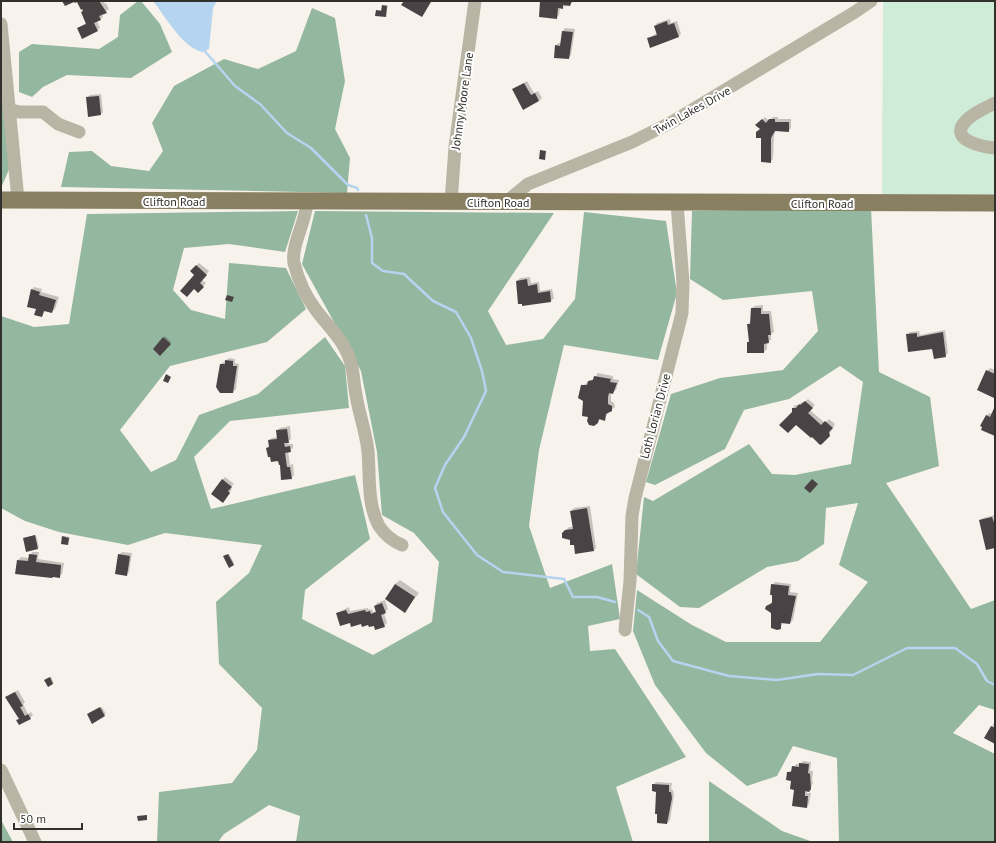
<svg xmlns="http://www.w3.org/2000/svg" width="996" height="843" viewBox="0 0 996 843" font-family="'PT Sans',sans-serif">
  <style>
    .green { fill: #ceecd7 }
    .forest { fill: #94b79f }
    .water { fill: #b4d4f0 }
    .shadow { fill: #0003 }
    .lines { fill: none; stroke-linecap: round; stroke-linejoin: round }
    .stream { stroke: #b4d4f0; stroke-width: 2.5 }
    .building { fill: #4a4346 }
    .minor { stroke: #b9b5a4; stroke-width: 13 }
    .major { stroke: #898062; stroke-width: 17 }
    .labels { text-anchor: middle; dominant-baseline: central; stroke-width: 4; stroke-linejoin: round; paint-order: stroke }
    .street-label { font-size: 12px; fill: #32302d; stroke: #fff }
  </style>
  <rect width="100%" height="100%" fill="#f8f2ec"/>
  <path class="green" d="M885,1H995V196L882,197L883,2Z"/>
  <path class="forest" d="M138,1H141L160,24L172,52L131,78L67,75L43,87L32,97L19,92V52L32,44L99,49L118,37L120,15Z
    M312,8L335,18L345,81L335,129L350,158L347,193L61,187L69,152L92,151L111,166L149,171L163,151L152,123L174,86L224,59L258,69L296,51Z
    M1,89L11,165L1,188Z
    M871,208L879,372L930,397L939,466L886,483L971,609L995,600V710L979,705L953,733L995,754V842H839L837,758L793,746L777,776L747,786L706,753L655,685L633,631L637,590L692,625L726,642H820L868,582L839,565L858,503L826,508L824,544L798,561L767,567L699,608L680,607L636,574L644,497L653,501L749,444L772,474L795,475L851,464L863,382L840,366L789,399L744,410L725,449L655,485L646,482L671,394L720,378L783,370L818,331L812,291L723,300L690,279L692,211Z
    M298,211L285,252L229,244L184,248L173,290L191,310L225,319L229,263L286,268L306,309L267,342L170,366L120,430L151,472L176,460L199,415L258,394L325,337L345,366L349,408L230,421L194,457L211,509L355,475L370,539L305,590L302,619L373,655L432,622L439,562L414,533L382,515L377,452L361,371L302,264L315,211L554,213L488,311L506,345L543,339L575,299L584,212L666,221L677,293L658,360L564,345L539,450L529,526L550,588L612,564L620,619L588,626L590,651L615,649L686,757L616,787L633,842H296L300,816L269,805L224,834L218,842H157L159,792L232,783L257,750L262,708L219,664L216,602L249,573L262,545L165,533L128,545L59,532L25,521L1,508V316L34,327L69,324L87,214Z
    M709,781L782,831L813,842H709Z
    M1,820L13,842H1Z"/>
  <path class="water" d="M153,1H217L213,8L209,49L202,52C180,45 167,18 153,1Z"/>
  <path class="shadow" d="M75,1H103L105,4L106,3L109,9L102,14L103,17L97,21L100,28L97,30L78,28L86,23L84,10L78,1Z
    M541,1H573L569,5L560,8L559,15L556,18Z
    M384,5H388L386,15H377V10H382Z
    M670,19L671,23L677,21L681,34L678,37L648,39L657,33L655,26L657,23Z
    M565,28L575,29L571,55L569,58L556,46L558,43H561L563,31Z
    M527,81L534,93L538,91L542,98L539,101L514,89Z
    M101,94L103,112L100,115L87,98L90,95Z
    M765,117L769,121L773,117H778V119H791V128L788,131L776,130L774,135L773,159L770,162L761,129L757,125Z
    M199,263L209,271L202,280L206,283L198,292L195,275L191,271Z
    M530,277L531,283L539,282L540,291L552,289L554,298L551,301L517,281L520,278Z
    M34,287L42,289L41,292L59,297L55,309L52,312L45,310L42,316L37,308L32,290Z
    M763,305V311H771L774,332L771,334V340L767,342V349L764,352L748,342L750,340L748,324L751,322L752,308L755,306Z
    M945,330L948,353L945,356L907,335L910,332L919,331L920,335Z
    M165,336L171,342L160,354L154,349Z
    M229,358L235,359V363L239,364L236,389L233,392H222L217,390V387L221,364Z
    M990,368L995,370V395L993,396L987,371Z
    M598,373L613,376V379L619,380L616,390L611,393V401L614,403L615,407L608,412L605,419H601L597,422L589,416L582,386L595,378Z
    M808,399L815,405L810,410L825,423L829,419L835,424L829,435L793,412V408L795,405H799L802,402L803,403Z
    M995,408V435L986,416L989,413L992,414Z
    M290,426L291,439L287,442L288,444H293V448L288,451L290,465L293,464L294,475L291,478L267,448L270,445L269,440L272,438L278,437L277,431L280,428Z
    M225,477L234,484L230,488L232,489L225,499L222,480Z
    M590,506L596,548L593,551L574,544L566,530L569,527H573L571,511L574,508Z
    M995,515V547L980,520L983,518Z
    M36,535L39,547L38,548L24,538Z
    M64,536L70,537L68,544L63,537Z
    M32,552H39L38,559L64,563L62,574L59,576L18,560L21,557L29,558Z
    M122,552L132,553L129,572L126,575L119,555Z
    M229,554L234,563L233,564L226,556Z
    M400,580L419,593L405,611L395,584Z
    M775,582L791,584L790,592L798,593L793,620L790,623H783L780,628L772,612L767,609L773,600L772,585Z
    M385,600L388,609L384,613L387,623L384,626L350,621L337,613L349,607L350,611L368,608L369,610L372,609L373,612L376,611L375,606L377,603Z
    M51,677L54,683L48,686L46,679Z
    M18,690L25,702L23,704L28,714L31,712L33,715L30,718H20L9,695Z
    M102,707L106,714L93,722L89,713Z
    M994,723L995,724V743L986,737Z
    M803,761L811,762L810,771H813L812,780L813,782L811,788L807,790V793H811L809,804L807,807L795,789L788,772L793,770L796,764H800Z
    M656,782L672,783L671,789L673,790L674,795L670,820L667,823L657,791L653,785Z"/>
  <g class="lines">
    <path class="stream" d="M203,49L235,86L260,104L287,133L311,148L348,185L357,188L358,190
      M366,215L372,238V263L383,271L404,274L433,301L456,312L471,338L482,371L486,391L464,437L445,465L435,488L443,512L477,555L503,572L564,579L573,597H597L615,602
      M638,610L649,617L658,641L673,661L729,676L777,680L818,674L853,675L907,648H955L977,664L987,681L995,685"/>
  </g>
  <path class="building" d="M62,1H99L107,13L99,16L101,20L94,23L98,31L82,39L77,28L86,24L81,12L83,11L82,9L81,10L77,2L75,3L74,2L65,6Z
    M404,1H430L431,2L422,17L401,5Z
    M540,1H572L570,6L563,5V9L558,8L557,19L539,17Z
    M382,5L387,6L386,17L375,16L376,10L381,11Z
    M667,21L668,25L674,23L679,37L650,48L647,38L657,35L654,26Z
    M562,31L573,32L569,59L554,58L555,45L560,46Z
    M524,83L531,95L535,93L539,101L523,110L512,89Z
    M99,96L101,115L88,117L86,97Z
    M762,119L766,123L769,119H775V122H789V132L775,131L771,138V163L761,162V138H756V132L760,129L755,125Z
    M540,150L546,151L545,160L539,159Z
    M196,265L207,275L200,283L204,287L198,293L194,289L187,297L180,291L194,275L190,271Z
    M527,279L528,286L537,284L538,293L550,291L551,302L522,306V304H518L516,281Z
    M31,289L40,292L39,295L56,300L52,313L44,311L42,317L34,315L36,309L27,307Z
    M227,295L234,297L232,302L225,300Z
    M751,308H761V314H769L771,335H768L769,343L764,344V353H747V342H749L747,324H750Z
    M943,332L946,357L934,359L932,349L908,352L906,334L917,333V337Z
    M163,337L171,344L160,356L153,349Z
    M225,360L233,361V366H237L233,393H220L216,387L220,364H225Z
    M986,370L995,374L994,398L977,390Z
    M166,374L171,377L168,383L163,381Z
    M594,376L611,379L610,382L617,383L613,394L609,393L608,397V404L612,406V411L606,414L605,421L599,419L598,423L594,426L589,425L587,421L588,417L582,416L583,401L578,398L581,385H587L588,381L593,380Z
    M805,401L813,408L808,413L821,425L825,421L833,428L829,432L830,436L822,444L820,445L812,437L811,438L796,425L788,433L779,425L792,412V408H796L799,404L800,405Z
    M995,406V436L981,430L982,427L980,426L986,415L990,417Z
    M287,429L289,443H284L285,447L290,446L291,452L285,453L287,467H290L292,479L281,480L280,465H279L278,461L271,462L270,457H268L266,448L269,447L268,440L277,439L276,430Z
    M222,479L232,487L228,491L230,493L223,503L211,494Z
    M812,479L818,484L810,493L804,488Z
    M587,508L594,551L575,554L574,545H570V540L562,538V533L565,530L573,529L570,511Z
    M992,517L995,525V548L986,550L979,520Z
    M35,535L38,549L26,552L23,538Z
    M62,536L69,538L68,545L61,544Z
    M29,554L37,555L36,562L61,565L60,578L53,577L52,578L15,574L17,560L28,561Z
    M118,554L130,556L127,576L115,574Z
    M228,554L234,565L229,568L223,556Z
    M395,584L415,597L405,613L385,599Z
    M771,584L789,586L788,595L796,596L790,624L781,623V629L777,630L771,628V613L765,609L766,606L772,603V595H770Z
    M382,603L386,613L381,615L385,627L375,630L374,626L369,627L368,625L362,627L361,624L351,627L350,623L340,626L336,613L346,610L348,614L365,610L366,612L370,611L371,614L376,612L374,606Z
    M50,677L53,684L48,687L44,680Z
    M15,692L23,706L20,707L25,716L28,714L31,719L19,725L16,720L19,719L5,697Z
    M100,707L105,716L92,724L87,714Z
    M991,726L995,728V744L984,738Z
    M799,763L809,764L808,773L810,774L811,789L809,792L805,791V796H808L807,808L792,806L794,790L790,789L791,781L786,780L787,772H791L792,766L799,767Z
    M652,784L669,785V792H671L672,798L667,824L657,823V814H655L656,792L652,791Z
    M147,815V820L138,821L137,816Z"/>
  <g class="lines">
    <path class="minor" d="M1,24L18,200
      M995,103C985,108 971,114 964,123C950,141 984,147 995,148
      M9,110L20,112H43L58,124L79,132
      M307,202C306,222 291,245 294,263C298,279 306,297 316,310C330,329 348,344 352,368C354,377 354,386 356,395C359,414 366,432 368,451C370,475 367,504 379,526C385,535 392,541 402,545
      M451,202L455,147L475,1
      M505,203L528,184L632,142L672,122L855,12L871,1
      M625,630L630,581L632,516L635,498L682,313L683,282L677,203
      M1,770L35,842"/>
    <path class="major" d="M1,200L995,203"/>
  </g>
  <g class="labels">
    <g class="street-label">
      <text transform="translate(462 101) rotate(-82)">Johnny Moore Lane</text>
      <text transform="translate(692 110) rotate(-29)">Twin Lakes Drive</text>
      <text x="174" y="201">Clifton Road</text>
      <text x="498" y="202">Clifton Road</text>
      <text x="822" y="203">Clifton Road</text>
      <text transform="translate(655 416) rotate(-75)">Loth Lorian Drive</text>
    </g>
  </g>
  <rect width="996" height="843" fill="none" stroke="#32302d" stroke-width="4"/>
  <path d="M14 823v6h68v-6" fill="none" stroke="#32302d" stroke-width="2"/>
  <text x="20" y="823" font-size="12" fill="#32302d" stroke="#ffffff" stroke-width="3" paint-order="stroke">50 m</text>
</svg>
